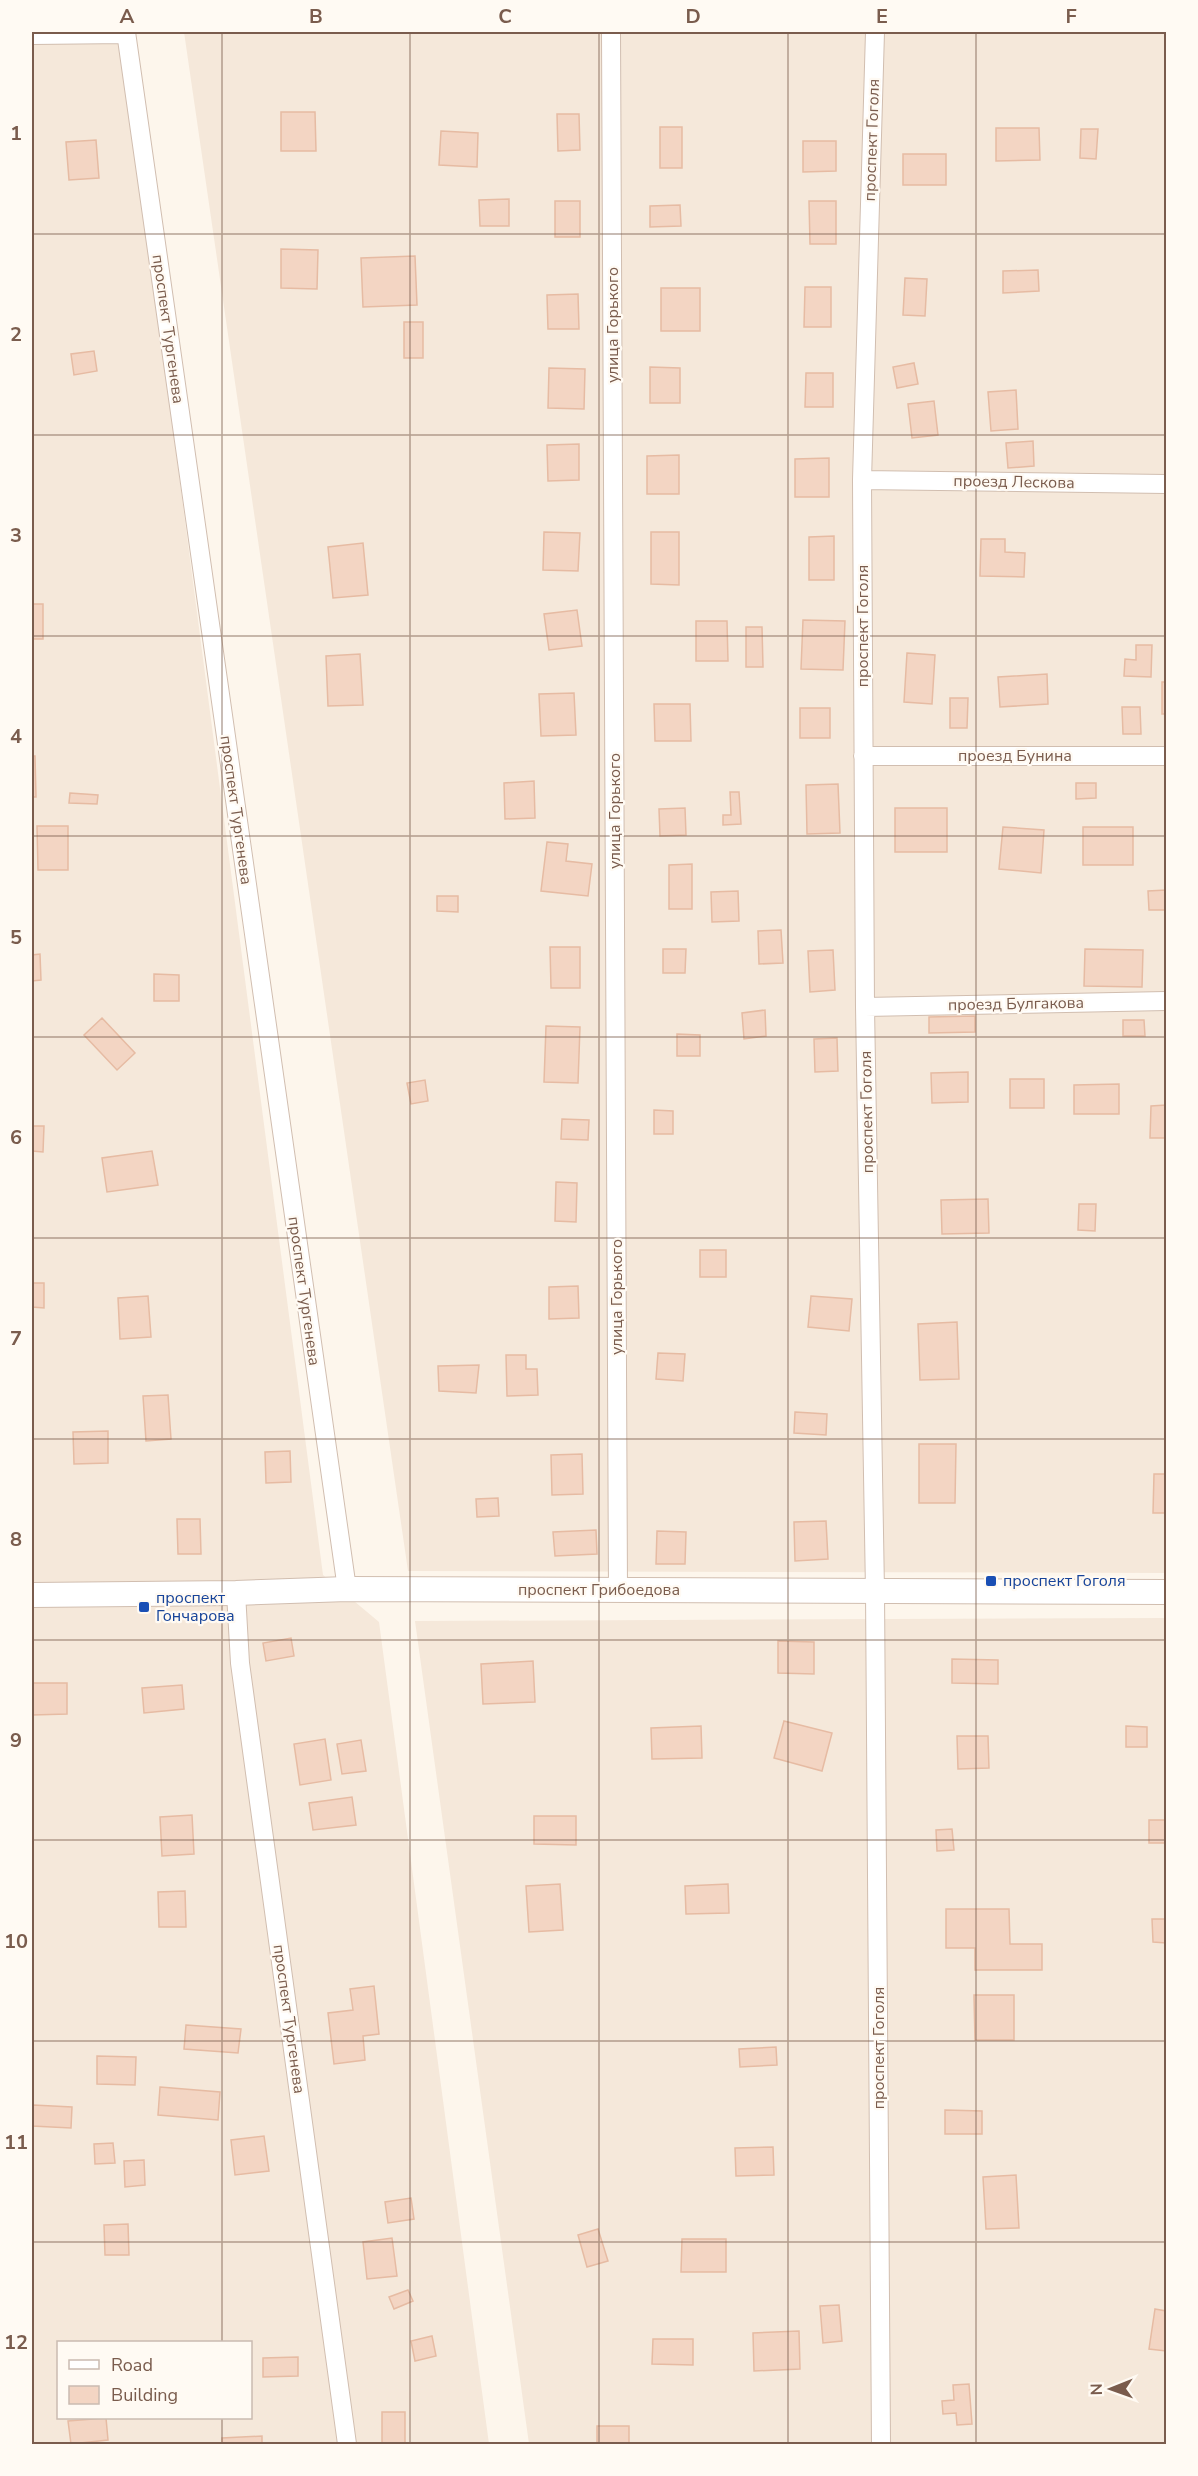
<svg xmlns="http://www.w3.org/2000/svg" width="1198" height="2476" viewBox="0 0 1198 2476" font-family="'Nunito Sans',sans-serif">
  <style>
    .residential { fill: #f5e8da; fill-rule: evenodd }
    .building { fill: #f3d5c3; stroke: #e6bba3; stroke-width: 1.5 }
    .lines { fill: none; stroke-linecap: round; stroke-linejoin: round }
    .minor-casing { stroke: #d1beb0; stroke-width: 20 }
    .tertiary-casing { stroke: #d1beb0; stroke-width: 26 }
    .minor { stroke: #fff; stroke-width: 18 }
    .tertiary { stroke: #fff; stroke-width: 24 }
    .grid { fill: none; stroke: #7a5c4d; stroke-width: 1.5; stroke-opacity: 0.55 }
    .transit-dot { fill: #1a4fb4; stroke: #fffaf3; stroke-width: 2 }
    .labels { text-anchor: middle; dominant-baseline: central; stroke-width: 4.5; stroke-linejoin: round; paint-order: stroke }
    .street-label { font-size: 16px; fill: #7a5c4d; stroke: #fffaf3 }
    .transit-label { font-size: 16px; fill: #164399; stroke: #fffaf3; text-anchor: start }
    .neatline { fill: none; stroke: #7a5c4d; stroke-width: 2 }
    .grid-label { font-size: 20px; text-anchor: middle; font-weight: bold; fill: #7a5c4d }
  </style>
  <rect width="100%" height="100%" fill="#fdf6ec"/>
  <path class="residential" d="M32,32H121L323,1575L379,1622L489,2444H32ZM58,2342H250V2418H58Z
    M184,32H1166V1573L408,1571Z
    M1166,1618V2444H529L415,1621Z"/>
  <path class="building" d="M281,112H315L316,151H281Z
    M557,114H579L580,150L558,151Z
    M660,127H682V168H660Z
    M996,128H1039L1040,160L996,161Z
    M1081,129H1098L1096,159L1080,158Z
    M441,131L478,133L477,167L439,165Z
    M96,140L99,178L69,180L66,142Z
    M803,141H836V171L803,172Z
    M903,154H946V185H903Z
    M509,199V226H480L479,200Z
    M555,201H580V237H555Z
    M809,201H836V244H810Z
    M680,205L681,226L650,227V206Z
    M281,249L318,250L317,289L281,288Z
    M415,256L417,305L363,307L361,258Z
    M1038,270L1039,291L1003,293V271Z
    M905,278L927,279L925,316L903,315Z
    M805,287H831V327H804Z
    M661,288H700V331H661Z
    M578,294L579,329H548L547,295Z
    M404,322H423V358H404Z
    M94,351L97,371L74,375L71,354Z
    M914,363L918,384L897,388L893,367Z
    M650,367L680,368V403H650Z
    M549,368L585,369L584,409L548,408Z
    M806,373H833V407H805Z
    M1016,390L1018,429L991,431L988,392Z
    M934,401L938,435L912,438L908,404Z
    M1033,441L1034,466L1008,468L1006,443Z
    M579,444V480L548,481L547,445Z
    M679,455V494H647V456Z
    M829,458V497H795V459Z
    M544,532L580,533L578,571L543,570Z
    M651,532H679V585L651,584Z
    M834,536V580H809V537Z
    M981,539H1005V552L1025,553L1024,577L980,576Z
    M363,543L368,595L333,598L328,547Z
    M32,604H43V639H32Z
    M577,610L582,646L549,650L544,614Z
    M803,620L845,621L843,670L801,669Z
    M696,621H727L728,661H696Z
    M746,627H762L763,667H746Z
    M1136,645H1152L1151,677L1124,676L1125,659L1136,660Z
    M907,653L935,655L932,704L904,702Z
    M360,654L363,705L328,706L326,656Z
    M1047,674L1048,704L1000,707L998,677Z
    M1162,682H1166V714H1162Z
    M574,693L576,735L541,736L539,694Z
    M950,698H968L967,728H950Z
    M654,704H690L691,741H655Z
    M1122,707H1140L1141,734H1123Z
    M800,708H830V738H800Z
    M32,756H35L36,797H32Z
    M534,781L535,818L505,819L504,783Z
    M1076,783H1096V798L1076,799Z
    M838,784L840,833L807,834L806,785Z
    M730,792H739L741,824L723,825V815H731Z
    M70,793L98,795L97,804L69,803Z
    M685,808L686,835L660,836L659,809Z
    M895,808H947V852H895Z
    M37,826H68V870H38Z
    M1003,827L1044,830L1041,873L999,869Z
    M1083,827H1133V865H1083Z
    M547,842L568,844L566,861L592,864L588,896L541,891Z
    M692,864V909H669V865Z
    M1166,890V910H1149L1148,891Z
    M738,891L739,921L712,922L711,892Z
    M437,896H458V912L437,911Z
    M781,930L783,963L759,964L758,931Z
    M550,947H580V988H551Z
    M663,949H686L685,973H663Z
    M1085,949L1143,950L1142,987L1084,986Z
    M833,950L835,990L810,992L808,951Z
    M40,954L41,980L32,981V955Z
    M154,974L179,975V1001H154Z
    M765,1010L766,1036L744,1039L742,1013Z
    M975,1016V1032L929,1033V1017Z
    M102,1018L135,1053L117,1070L84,1035Z
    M1123,1020H1144L1145,1036H1123Z
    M546,1026L580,1027L578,1083L544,1082Z
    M677,1034L700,1035V1056H677Z
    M837,1038L838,1071L815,1072L814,1039Z
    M968,1072V1102L932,1103L931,1073Z
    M1010,1079H1044V1108H1010Z
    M425,1080L428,1101L411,1104L407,1083Z
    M1119,1084V1114H1074V1085Z
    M1166,1105V1138H1150L1151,1106Z
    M654,1110L673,1111V1134H654Z
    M562,1119L589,1120L588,1140L561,1139Z
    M32,1126H44L43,1152L32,1151Z
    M152,1151L158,1185L107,1192L102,1158Z
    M556,1182L577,1183L576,1222L555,1221Z
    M988,1199L989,1233L942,1234L941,1200Z
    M1079,1204H1096L1095,1231L1078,1230Z
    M700,1250H726V1277H700Z
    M32,1283H44V1308L32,1307Z
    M578,1286L579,1318L549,1319V1287Z
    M148,1296L151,1337L120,1339L118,1298Z
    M811,1296L852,1299L849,1331L808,1327Z
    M957,1322L959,1379L920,1380L918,1324Z
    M658,1353L685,1354L683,1381L656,1379Z
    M506,1355H526V1369H537L538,1395L507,1396Z
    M479,1365L476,1393L439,1391L438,1366Z
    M168,1395L171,1439L146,1441L143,1396Z
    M795,1412L827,1414L826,1435L794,1433Z
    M108,1431V1463L74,1464L73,1432Z
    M919,1444H956L955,1503H919Z
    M290,1451L291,1482L266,1483L265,1452Z
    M582,1454L583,1494L552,1495L551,1455Z
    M1154,1474H1166V1513H1153Z
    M498,1498L499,1516L477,1517L476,1499Z
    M177,1519H200L201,1554H178Z
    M826,1521L828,1559L795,1561L794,1522Z
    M596,1530L597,1554L555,1556L553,1532Z
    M657,1531L686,1532L685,1564H656Z
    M291,1638L294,1656L266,1661L263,1643Z
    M778,1641L814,1642V1674L778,1673Z
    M952,1659L998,1660V1684L952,1683Z
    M533,1661L535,1702L483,1704L481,1664Z
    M32,1683H67V1714L32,1715Z
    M182,1685L184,1709L144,1713L142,1688Z
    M784,1721L832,1733L822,1771L774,1758Z
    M701,1726L702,1758L652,1759L651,1728Z
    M1126,1726L1147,1727V1747H1126Z
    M957,1736H988L989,1768L958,1769Z
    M325,1739L331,1780L300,1785L294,1744Z
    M361,1740L366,1771L342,1774L337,1744Z
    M352,1797L356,1825L313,1830L309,1803Z
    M192,1815L194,1854L162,1856L160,1817Z
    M534,1816H576V1845L534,1844Z
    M1149,1820H1166V1843H1149Z
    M952,1829L954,1850L937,1851L936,1830Z
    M560,1884L563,1930L529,1932L526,1886Z
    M728,1884L729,1913L686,1914L685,1886Z
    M185,1891L186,1927H159L158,1892Z
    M946,1909H1009L1010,1944H1042V1970H975V1948H946Z
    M1152,1919H1166V1943L1153,1942Z
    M374,1986L379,2034L363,2036L365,2060L334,2064L328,2013L353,2010L350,1989Z
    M974,1995H1014V2040H975Z
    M186,2025L241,2029L238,2053L184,2049Z
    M776,2047L777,2065L740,2067L739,2049Z
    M97,2056L136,2057L135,2085L97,2084Z
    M160,2087L220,2092L218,2120L158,2115Z
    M33,2105L72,2107L71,2128L32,2126Z
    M945,2110L982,2111V2134H945Z
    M264,2136L269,2171L235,2175L231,2140Z
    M113,2143L115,2163L95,2164L94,2144Z
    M773,2147L774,2175L736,2176L735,2148Z
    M144,2160L145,2185L125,2187L124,2161Z
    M1016,2175L1019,2228L986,2229L983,2177Z
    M411,2198L414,2219L388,2223L385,2202Z
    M128,2224L129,2255H105L104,2225Z
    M598,2229L608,2261L587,2267L578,2235Z
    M392,2238L397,2276L367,2279L363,2242Z
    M682,2239H726V2272H681Z
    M408,2290L413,2301L394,2309L389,2297Z
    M839,2305L842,2341L823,2343L820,2306Z
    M1155,2309L1166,2311V2351L1149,2349Z
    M799,2331L800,2369L754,2371L753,2333Z
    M432,2336L436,2356L415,2361L411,2341Z
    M653,2339H693V2365L652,2364Z
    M298,2357V2376L263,2377V2358Z
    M969,2384L972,2424L957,2425L956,2413L943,2414L942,2401L954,2400L953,2385Z
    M382,2412H405V2444H382Z
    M106,2418L108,2440L71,2444L68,2421Z
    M597,2426H629V2444H597Z
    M262,2436V2444H222V2438Z"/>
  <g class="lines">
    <g class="minor-casing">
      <path id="minor" d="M126,32L347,1589
        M611,32L618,1591
        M875,32L862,480L865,1007L875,1591L881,2444
        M32,35L126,34
        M862,480L1166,484
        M863,756H1166
        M865,1007L1166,1001
        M236,1593L240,1663L347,2444"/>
    </g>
    <g class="tertiary-casing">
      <path id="tertiary" d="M32,1595L236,1593L347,1589L1166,1592"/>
    </g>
    <use href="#minor" class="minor"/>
    <use href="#tertiary" class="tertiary"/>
  </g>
  <path class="grid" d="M222,32V2342M410,32V2444M599,32V2444M788,32V2444M976,32V2444M32,234H1166M32,435H1166M32,636H1166M32,836H1166M32,1037H1166M32,1238H1166M32,1439H1166M32,1640H1166M32,1840H1166M32,2041H1166M32,2242H1166M222,2418V2444"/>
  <g class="transit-dot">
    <rect x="985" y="1575" width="12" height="12" rx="3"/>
    <rect x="138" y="1601" width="12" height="12" rx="3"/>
  </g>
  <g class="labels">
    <g class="street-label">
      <text transform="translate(872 140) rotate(-88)">проспект Гоголя</text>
      <text transform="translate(613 325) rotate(-90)">улица Горького</text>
      <text transform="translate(168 329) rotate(82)">проспект Тургенева</text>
      <text transform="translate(1014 482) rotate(1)">проезд Лескова</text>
      <text transform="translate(863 626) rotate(-90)">проспект Гоголя</text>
      <text x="1015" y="756">проезд Бунина</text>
      <text transform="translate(236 810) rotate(82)">проспект Тургенева</text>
      <text transform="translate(615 811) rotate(-90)">улица Горького</text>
      <text transform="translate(1016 1004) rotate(-1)">проезд Булгакова</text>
      <text transform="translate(867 1112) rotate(-91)">проспект Гоголя</text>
      <text transform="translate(304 1291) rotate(82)">проспект Тургенева</text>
      <text transform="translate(617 1297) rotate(-90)">улица Горького</text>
      <text x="599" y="1590">проспект Грибоедова</text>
      <text transform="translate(289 2019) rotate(82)">проспект Тургенева</text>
      <text transform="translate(879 2048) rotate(-90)">проспект Гоголя</text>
    </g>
    <g class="transit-label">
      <text x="1003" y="1581">проспект Гоголя</text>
      <text x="156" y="1598">проспект<tspan x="156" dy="18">Гончарова</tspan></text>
    </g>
  </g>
  <rect width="1198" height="2476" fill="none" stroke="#fffaf3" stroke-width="66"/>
  <rect x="57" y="2341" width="195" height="78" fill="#fffaf3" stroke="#cabbb1" stroke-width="1.5"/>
  <rect x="69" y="2360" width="30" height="9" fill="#ffffff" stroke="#cabbb1" stroke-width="1.5"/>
  <text x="111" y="2371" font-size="18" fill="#7a5c4d">Road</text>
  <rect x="69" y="2386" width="30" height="18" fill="#f3d5c3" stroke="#cabbb1" stroke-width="1.5"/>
  <text x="111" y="2401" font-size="18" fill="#7a5c4d">Building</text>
  <g transform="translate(1111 2389) rotate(269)" stroke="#fffaf3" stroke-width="4.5" paint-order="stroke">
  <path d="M0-4.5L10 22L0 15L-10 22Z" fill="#7a5c4d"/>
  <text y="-9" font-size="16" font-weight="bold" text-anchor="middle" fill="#7a5c4d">N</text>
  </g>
  <rect x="33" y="33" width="1132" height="2410" class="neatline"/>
  <g class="grid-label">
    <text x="127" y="23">A</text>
    <text x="316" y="23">B</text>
    <text x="505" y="23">C</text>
    <text x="693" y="23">D</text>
    <text x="882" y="23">E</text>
    <text x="1071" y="23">F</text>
    <text x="16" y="140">1</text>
    <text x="16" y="341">2</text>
    <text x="16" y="542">3</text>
    <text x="16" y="743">4</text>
    <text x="16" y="944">5</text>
    <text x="16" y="1144">6</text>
    <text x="16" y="1345">7</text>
    <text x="16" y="1546">8</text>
    <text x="16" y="1747">9</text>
    <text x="16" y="1948">10</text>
    <text x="16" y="2149">11</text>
    <text x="16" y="2349">12</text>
  </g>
</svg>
